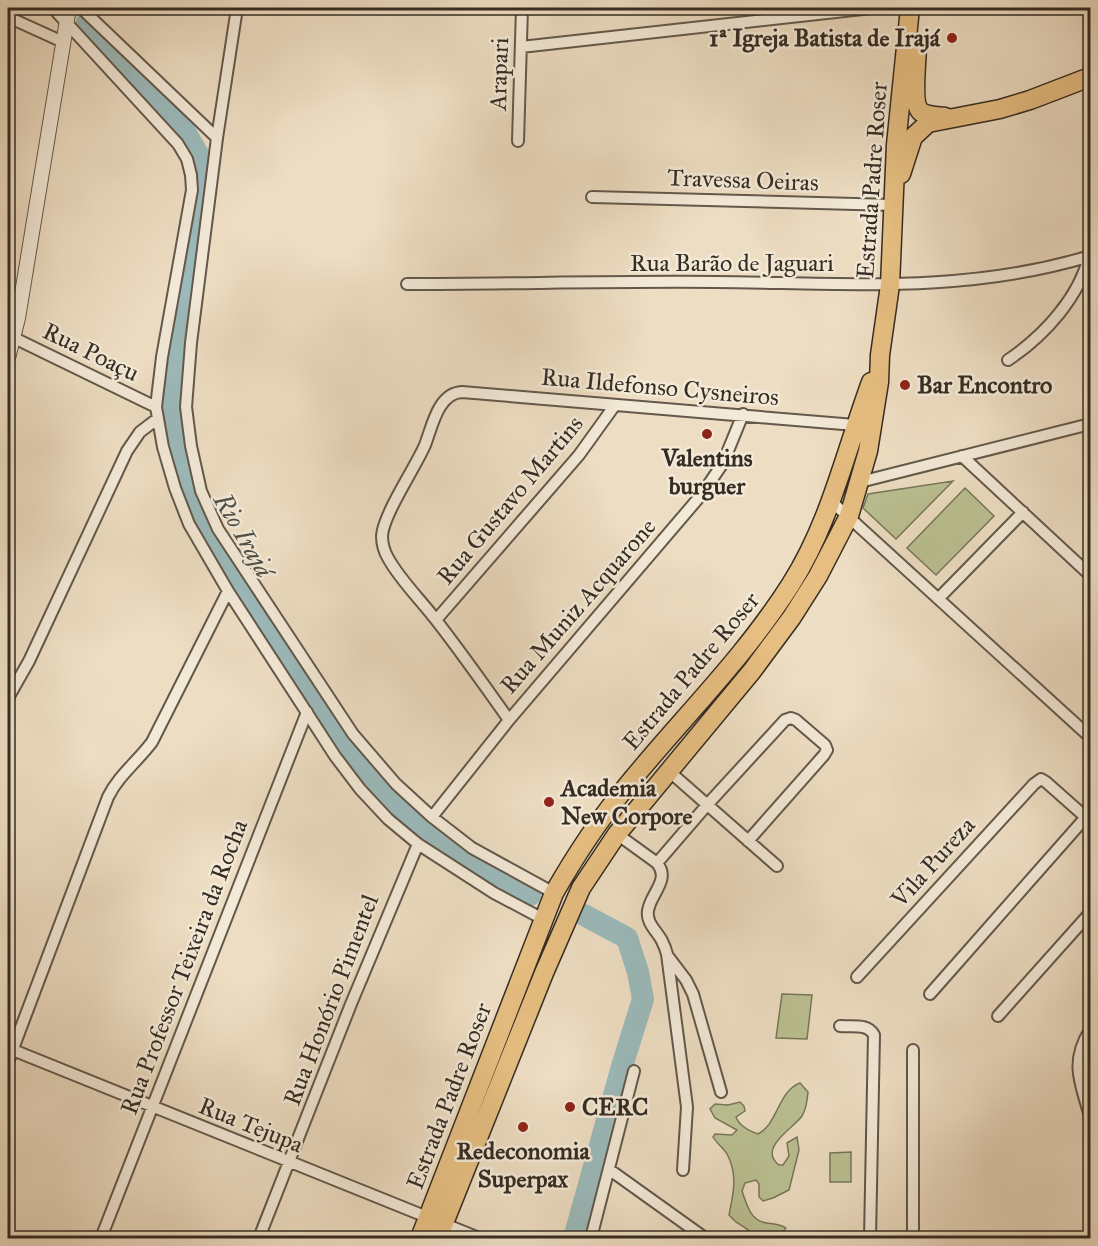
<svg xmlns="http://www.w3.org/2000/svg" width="1098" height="1246" viewBox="0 0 1098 1246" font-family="'IM FELL Great Primer',serif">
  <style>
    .green { fill: #bac092; stroke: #78765a; stroke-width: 1.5 }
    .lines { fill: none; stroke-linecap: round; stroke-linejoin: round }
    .river { stroke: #9bbabb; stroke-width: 22 }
    .minor-casing { stroke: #63584b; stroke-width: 14 }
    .tertiary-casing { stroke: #63584b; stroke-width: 16 }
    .primary-casing { stroke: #352c23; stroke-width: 21 }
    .minor { stroke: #f3e9d7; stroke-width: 10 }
    .tertiary { stroke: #f3e9d7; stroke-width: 14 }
    .primary { stroke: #e6be81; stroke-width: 18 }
    .poi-dot { fill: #8f2418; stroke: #f3e9d7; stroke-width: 2 }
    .labels { text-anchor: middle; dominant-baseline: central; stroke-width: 5; stroke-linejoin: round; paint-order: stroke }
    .poi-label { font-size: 24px; font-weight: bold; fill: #352c23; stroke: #f3e9d7; text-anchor: start }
    .street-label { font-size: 24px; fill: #352c23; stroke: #f3e9d7 }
    .water-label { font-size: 26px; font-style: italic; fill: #4e5049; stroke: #f3e9d7 }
  </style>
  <rect width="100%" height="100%" fill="#edddc2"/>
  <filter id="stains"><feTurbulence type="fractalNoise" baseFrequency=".00333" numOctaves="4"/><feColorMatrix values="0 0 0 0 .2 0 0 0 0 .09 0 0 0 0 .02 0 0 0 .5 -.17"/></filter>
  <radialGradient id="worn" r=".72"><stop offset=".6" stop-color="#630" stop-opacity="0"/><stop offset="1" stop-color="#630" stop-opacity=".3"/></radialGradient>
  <path class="green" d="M953,481L896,539L863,508L868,494Z
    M965,488L994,516L936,575L907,548Z
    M782,994L812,995L807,1039L776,1038Z
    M800,1083L808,1092C807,1100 807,1108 802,1116C794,1128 757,1148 779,1165H783L789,1156L787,1143L797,1137L799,1150L789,1190L773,1198L763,1201L759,1197V1184L756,1180L745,1183L742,1191C747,1205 750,1221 767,1223C774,1224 780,1224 786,1228L778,1238L763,1236L760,1238H749L750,1231L736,1222L729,1215C733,1195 738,1176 728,1156C725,1149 717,1144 713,1137L715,1134L732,1135L737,1130L715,1118L710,1109L715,1104L728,1105L740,1102L744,1106L745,1111L736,1117C739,1125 749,1131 758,1134C778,1124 778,1091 800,1083Z
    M851,1152V1182H830V1153Z"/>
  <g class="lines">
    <path class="river" d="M87,23L158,99L184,130L201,159L204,184L178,338L171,407L179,468L197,521L226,569L333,729L375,783L403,812L451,849L530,895
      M574,1238L623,1063L643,999L638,972L627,938L584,915"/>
    <g class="minor-casing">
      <path id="minor" d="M53,8L178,144L187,159L191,175L192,190L162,357L156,407L163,447L175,488L189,524L228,591L335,756L360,789L388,819L418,844L494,893L543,919
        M81,8L217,138L191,343L186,407L191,446L201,491L218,529L353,734L396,784L432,817L472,848L554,893
        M8,17L63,42
        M521,47L872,8
        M217,138L237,8
        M518,141L522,8
        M592,197L893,205
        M407,284C510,284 613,281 716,282C844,283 965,294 1090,256
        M8,335L156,407
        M1008,360C1044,336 1081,296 1090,252
        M962,456L1090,575
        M860,482L1090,424
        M831,501L1090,737
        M939,598L1023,512
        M436,620L579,455L615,405
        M8,698L29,661L127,451L140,432L157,419
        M509,720C485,686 461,652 436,620C420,599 400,580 388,558C384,551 382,544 382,536C383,515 415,468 425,445C432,427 438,393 462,392L855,425
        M670,772L777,866
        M432,817L509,720L702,494L723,463L743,414
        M617,834L657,863
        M667,955L686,980L693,994L721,1092
        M857,977L1034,784L1041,779L1046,782L1090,821
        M930,994L1086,817
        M998,1016L1090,913
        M840,1026C852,1027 868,1023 874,1035L870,1238
        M1090,1030C1070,1062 1080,1082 1090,1116
        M8,1048L479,1238
        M913,1050V1238
        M8,1062L108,797C119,775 137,762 152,742L228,591
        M610,1170L705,1238
        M683,1170L687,1107L667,954C666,950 664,945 662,941C657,931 646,923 648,911C650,894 671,880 657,863L707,805L785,720L791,718L796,720L825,745L827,750L824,755L748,841
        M101,1238L307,712
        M259,1238L351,1004L418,844
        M591,1238L634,1071"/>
    </g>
    <g class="tertiary-casing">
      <path id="tertiary" d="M8,358L18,318L69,8"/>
    </g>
    <g class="primary-casing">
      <path id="primary" d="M917,46C917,59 911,104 921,112C928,116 938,116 945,117
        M901,174L913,137L928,123L1000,109L1030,100L1090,77
        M420,1238L554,893C574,858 596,824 622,792C678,722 743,660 791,584C830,523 846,450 871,382
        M438,1238L544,973L581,888L617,834L752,671L792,617L818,576L849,516L868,451L879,382L880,355L890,285L896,145L910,8"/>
    </g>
    <use href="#minor" class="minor"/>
    <use href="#tertiary" class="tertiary"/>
    <use href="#primary" class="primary"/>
  </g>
  <g class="poi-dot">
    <circle cx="952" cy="38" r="6"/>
    <circle cx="905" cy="385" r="6"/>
    <circle cx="707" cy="434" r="6"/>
    <circle cx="549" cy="802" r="6"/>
    <circle cx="570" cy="1107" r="6"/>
    <circle cx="523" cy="1127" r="6"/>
  </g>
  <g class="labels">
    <g class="poi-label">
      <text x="940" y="38" text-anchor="end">1ª Igreja Batista de Irajá</text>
      <text x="917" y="385">Bar Encontro</text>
      <text x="707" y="458" text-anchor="middle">Valentins<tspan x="707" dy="28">burguer</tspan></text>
      <text x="561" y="788">Academia<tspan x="561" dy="28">New Corpore</tspan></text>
      <text x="582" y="1107">CERC</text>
      <text x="523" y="1151" text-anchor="middle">Redeconomia<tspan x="523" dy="28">Superpax</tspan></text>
    </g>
    <g class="street-label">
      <text transform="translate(499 74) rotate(-88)">Arapari</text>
      <text transform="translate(743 180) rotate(2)">Travessa Oeiras</text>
      <text transform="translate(872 180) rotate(-86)">Estrada Padre Roser</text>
      <text x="732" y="263">Rua Barão de Jaguari</text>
      <text transform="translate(91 352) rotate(26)">Rua Poaçu</text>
      <text transform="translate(660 387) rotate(5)">Rua Ildefonso Cysneiros</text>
      <text transform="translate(510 500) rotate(-50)">Rua Gustavo Martins</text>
      <text transform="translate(578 606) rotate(-49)">Rua Muniz Acquarone</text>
      <text transform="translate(691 671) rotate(-50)">Estrada Padre Roser</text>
      <text transform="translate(933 862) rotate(-48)">Vila Pureza</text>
      <text transform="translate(184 967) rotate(-69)">Rua Professor Teixeira da Rocha</text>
      <text transform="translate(331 1000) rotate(-69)">Rua Honório Pimentel</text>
      <text transform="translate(449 1096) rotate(-69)">Estrada Padre Roser</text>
      <text transform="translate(251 1125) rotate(22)">Rua Tejupa</text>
    </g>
    <g class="water-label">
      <text transform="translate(244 535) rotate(60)">Rio Irajá</text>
    </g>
  </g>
  <rect width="1098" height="1246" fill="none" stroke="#edddc2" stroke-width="30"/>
  <rect x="9" y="9" width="1080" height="1228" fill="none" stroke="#352c23" stroke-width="3"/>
  <rect x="15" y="15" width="1068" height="1216" fill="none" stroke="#352c23" stroke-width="1.5"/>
  <rect width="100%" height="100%" filter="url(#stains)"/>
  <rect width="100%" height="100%" fill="url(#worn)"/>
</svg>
